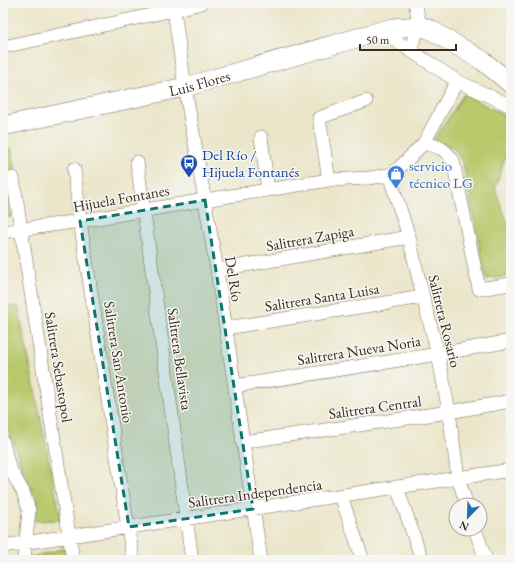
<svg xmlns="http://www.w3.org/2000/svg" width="514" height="563" viewBox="0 0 514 563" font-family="'EB Garamond',serif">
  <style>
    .green { fill: #b8c96c; stroke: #7a7a45 }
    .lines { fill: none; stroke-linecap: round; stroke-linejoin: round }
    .street-casing { stroke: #796c5a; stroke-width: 14 }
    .secondary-casing { stroke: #796c5a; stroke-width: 20 }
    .street { stroke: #fff; stroke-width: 13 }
    .secondary { stroke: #fff; stroke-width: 19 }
    .marked { fill: #0f766e; fill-opacity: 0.2; stroke: #0f766e; stroke-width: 3; stroke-dasharray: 8 5; stroke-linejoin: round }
    .labels { text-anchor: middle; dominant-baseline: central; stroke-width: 3; stroke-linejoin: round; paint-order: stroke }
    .street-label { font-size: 15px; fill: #3b2a1e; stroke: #f6f6f2 }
    .transit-label { font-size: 15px; fill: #164399; stroke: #f6f6f2; text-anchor: start }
    .shop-label { font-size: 15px; fill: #366cbe; stroke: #f6f6f2; text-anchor: start }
  </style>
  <rect width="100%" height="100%" fill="#f6f6f2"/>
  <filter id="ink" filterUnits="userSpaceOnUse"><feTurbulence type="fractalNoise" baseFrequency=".025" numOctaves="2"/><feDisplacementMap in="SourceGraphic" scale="8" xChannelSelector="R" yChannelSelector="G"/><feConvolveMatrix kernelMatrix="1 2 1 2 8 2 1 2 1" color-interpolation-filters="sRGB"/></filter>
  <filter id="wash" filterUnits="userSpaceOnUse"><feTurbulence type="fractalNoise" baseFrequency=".012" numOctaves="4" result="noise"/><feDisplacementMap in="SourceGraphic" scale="16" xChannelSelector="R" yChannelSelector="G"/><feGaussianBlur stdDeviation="0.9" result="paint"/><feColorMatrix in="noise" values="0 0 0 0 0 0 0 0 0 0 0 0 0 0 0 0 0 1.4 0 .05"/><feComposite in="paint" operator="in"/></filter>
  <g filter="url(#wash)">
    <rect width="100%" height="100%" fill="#ebe6ca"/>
    <path class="green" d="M464,94L511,119V143L507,151L495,189L511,232V276L486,279L463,164L455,149L434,140Z
      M11,148L16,170L6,172L11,217L3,218V150Z
      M18,306L61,520L35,521L38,502L22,469L14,443L5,423L3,422V307Z
      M70,547L72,560H24V559Z"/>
  </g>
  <g filter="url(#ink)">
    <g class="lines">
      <g class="street-casing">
        <path id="street" d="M173,3L185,87L217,270L261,560
          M381,31L457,81L511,106
          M3,47L174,10L201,3
          M409,50L420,26L415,3
          M261,137L268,190
          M424,143C439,147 444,147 453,161L479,289L511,284
          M137,162L192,560
          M74,169L80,221L133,560
          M389,175L409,237L423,297L438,354L449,412L458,478L467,505
          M13,178L73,560
          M329,180L319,118L366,101
          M3,232L80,221L205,200L329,180L369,178L389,175L398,169L424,143L457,81
          M217,270L409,237
          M226,328L423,297
          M235,386L438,354L511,341
          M3,442L9,467L23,492L29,510L24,560
          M242,442L449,412L511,401
          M397,487L422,560
          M341,496L363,560
          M475,529L486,560
          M3,546L511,470"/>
      </g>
      <g class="secondary-casing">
        <g id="secondary">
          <path id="s1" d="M3,126L185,87L392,28L420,26L431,30L483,61L511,84"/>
        </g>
      </g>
      <use href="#street" class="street"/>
      <use href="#secondary" class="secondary"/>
    </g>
  </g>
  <path class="marked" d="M205,200L253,509L129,527L80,221Z"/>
  <defs>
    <g id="bus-pin" transform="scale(0.9)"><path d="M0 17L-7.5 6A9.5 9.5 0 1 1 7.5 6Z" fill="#1a4fb4" stroke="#f6f6f2"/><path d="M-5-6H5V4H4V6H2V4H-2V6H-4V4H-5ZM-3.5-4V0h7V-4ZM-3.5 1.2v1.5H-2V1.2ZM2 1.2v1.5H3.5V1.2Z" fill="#fff"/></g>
    <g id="shop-pin" transform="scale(0.9)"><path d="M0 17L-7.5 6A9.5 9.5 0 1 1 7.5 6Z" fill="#3f7fe0" stroke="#f6f6f2"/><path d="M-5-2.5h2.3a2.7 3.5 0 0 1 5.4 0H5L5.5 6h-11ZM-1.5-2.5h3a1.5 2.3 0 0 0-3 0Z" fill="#fff"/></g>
  </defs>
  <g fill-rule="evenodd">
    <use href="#bus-pin" x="189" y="163"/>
    <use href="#shop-pin" x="396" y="174"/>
  </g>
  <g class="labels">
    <g class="street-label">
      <text stroke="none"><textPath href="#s1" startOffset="201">Luis Flores</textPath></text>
      <text transform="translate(121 198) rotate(-10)">Hijuela Fontanes</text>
      <text transform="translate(310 238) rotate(-10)">Salitrera Zapiga</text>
      <text transform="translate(234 279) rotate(81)">Del Río</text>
      <text transform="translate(322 297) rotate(-9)">Salitrera Santa Luisa</text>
      <text transform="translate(445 321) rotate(76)">Salitrera Rosario</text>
      <text transform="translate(359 350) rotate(-9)">Salitrera Nueva Noria</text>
      <text transform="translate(180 359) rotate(82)">Salitrera Bellavista</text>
      <text transform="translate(119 362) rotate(81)">Salitrera San Antonio</text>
      <text transform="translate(59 367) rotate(81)">Salitrera Sebastopol</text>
      <text transform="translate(375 407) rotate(-8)">Salitrera Central</text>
      <text transform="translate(255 493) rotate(-8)">Salitrera Independencia</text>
    </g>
    <g class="transit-label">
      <text x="202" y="154">Del Río /<tspan x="202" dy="17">Hijuela Fontanés</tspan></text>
    </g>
    <g class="shop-label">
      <text x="409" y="165">servicio<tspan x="409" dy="17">técnico LG</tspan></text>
    </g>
  </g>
  <rect width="514" height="563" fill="none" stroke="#f6f6f2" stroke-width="16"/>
  <g transform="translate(468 517) rotate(203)"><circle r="19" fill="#f6f6f2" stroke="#aba49d"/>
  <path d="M0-3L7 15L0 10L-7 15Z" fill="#1f6fb2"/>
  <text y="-6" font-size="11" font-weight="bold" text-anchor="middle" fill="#3b2a1e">N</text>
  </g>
  <path d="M360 44v6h96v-6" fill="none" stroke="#3b2a1e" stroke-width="2"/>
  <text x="366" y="44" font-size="12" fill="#3b2a1e" stroke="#f6f6f2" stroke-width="3" paint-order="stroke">50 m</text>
</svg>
